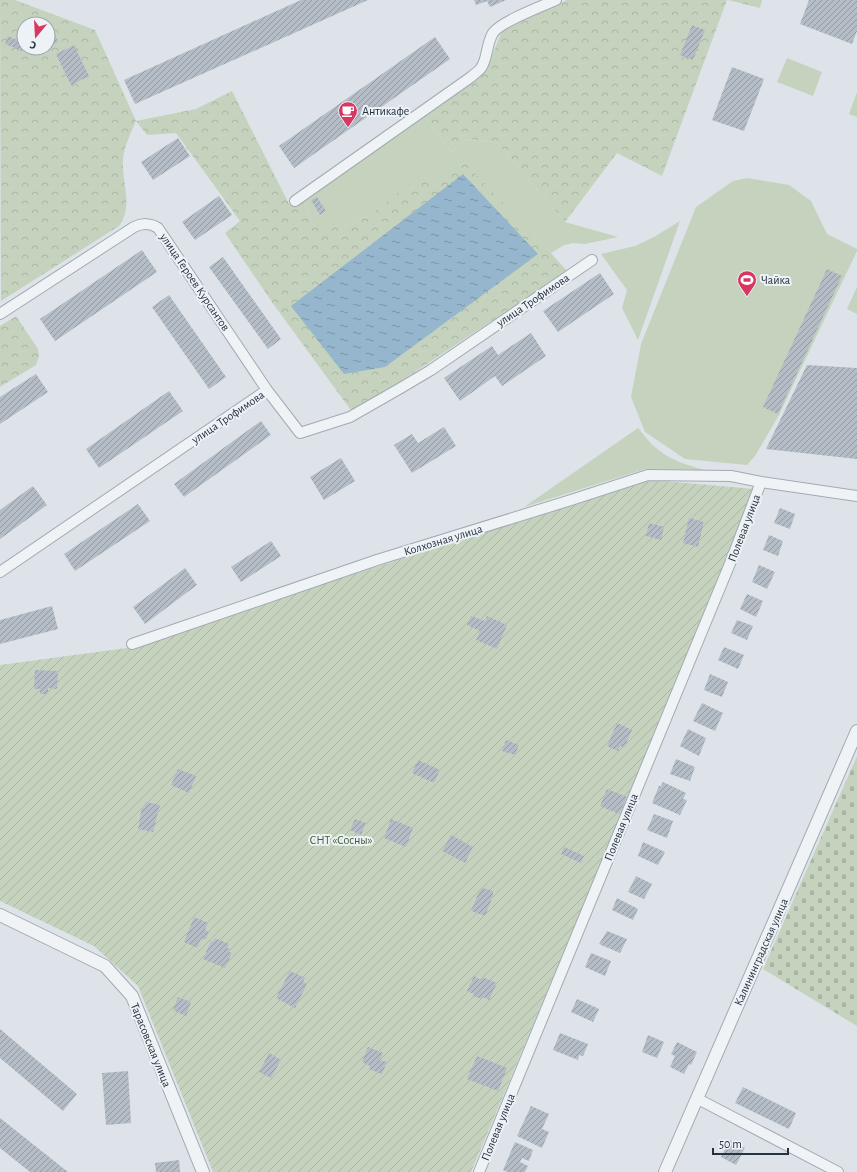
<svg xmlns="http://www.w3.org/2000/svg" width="857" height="1172" viewBox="0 0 857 1172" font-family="'Alegreya Sans',sans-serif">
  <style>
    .grass { fill: #c5d3be }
    .forest { fill: url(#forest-crowns); fill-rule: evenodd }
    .cemetery { fill: url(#cemetery-stones) }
    .garden { fill: url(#garden-furrows) }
    .water { fill: url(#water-ripples) }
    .building { fill: url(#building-hatch) }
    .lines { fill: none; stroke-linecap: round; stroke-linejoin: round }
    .minor-casing { stroke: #a2aab2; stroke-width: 12 }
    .tertiary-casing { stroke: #a2aab2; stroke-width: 14 }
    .minor { stroke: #f0f3f6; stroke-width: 10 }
    .tertiary { stroke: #f0f3f6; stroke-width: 12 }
    .labels { text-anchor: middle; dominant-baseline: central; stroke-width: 4; stroke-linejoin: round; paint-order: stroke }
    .poi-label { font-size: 12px; fill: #253240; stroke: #edf2f6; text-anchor: start }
    .street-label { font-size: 12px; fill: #253240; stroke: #edf2f6 }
    .park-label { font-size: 12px; fill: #3f5d32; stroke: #edf2f6 }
  </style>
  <defs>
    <pattern id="forest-crowns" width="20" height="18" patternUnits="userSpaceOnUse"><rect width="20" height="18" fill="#c5d3be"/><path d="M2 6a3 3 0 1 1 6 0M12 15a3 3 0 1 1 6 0" fill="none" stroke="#a9b6a4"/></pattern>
    <pattern id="cemetery-stones" width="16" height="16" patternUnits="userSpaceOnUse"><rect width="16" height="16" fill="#c5d3be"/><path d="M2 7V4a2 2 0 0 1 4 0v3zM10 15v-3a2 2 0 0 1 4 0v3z" fill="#a9b6a4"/></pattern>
    <pattern id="garden-furrows" width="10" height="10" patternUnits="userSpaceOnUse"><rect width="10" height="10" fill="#c5d3be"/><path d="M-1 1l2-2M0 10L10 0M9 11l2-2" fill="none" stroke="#a9b6a4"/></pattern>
    <pattern id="water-ripples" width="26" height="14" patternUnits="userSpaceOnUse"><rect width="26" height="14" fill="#95b6cc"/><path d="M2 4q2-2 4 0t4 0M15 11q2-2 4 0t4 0" fill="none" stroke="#7995a7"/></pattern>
    <pattern id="building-hatch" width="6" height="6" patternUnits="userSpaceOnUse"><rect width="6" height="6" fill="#b4bdc6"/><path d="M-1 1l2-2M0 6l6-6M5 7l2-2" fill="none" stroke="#929aa2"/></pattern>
  </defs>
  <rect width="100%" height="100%" fill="#dde3e8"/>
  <path class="grass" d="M787,58L822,72L813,96L777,82Z
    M857,92V117L849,114Z
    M424,115L451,152L466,139L496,142L565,222L618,237L585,244L573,243L564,245L551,253L464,163L431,185L423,174L369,216L344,226H315L301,198Z
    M747,178L789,185L811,201L827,234L857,249V251L779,415L755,456L747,465L685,459L645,432L631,397L641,344L696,207L733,181Z
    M680,221L638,340L622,308L627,290L601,254L635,246L654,237Z
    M857,287V314L847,309Z
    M638,428C645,436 651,445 660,451C672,461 689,465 704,470L645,469L524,507Z"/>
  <path class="forest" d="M0,0H15L95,30L136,121L196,109L232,91L289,204L296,202L301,198L315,226H344L369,216L423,173L431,184L464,162L551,253L567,271L353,413L274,305L225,233L240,221L176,133L147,135L136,121C131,133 124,146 123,159C121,180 134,207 119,226L1,301ZM24,24H48V48H24Z
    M567,0H727L662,176L617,153L565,222L496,142L466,139L451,152L424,115L486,70L502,31Z
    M728,0H762L760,8Z
    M16,316L38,349L39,356L36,365L0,387V326Z"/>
  <path class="cemetery" d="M857,756V1026L763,969Z"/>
  <path class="garden" d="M652,480L755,489L714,597L471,1172H213L138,986L94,946L0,901V665L142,646L228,615L376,567Z"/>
  <path class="water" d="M463,174L538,254L385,367L344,374L291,306Z"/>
  <path class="building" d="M301,0H368L135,104L124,80Z
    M474,0H506L490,7L487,1L476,5Z
    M809,0H857V31L852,44L800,24Z
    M692,25L705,30L693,60L680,55Z
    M55,35L58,42L48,47V38Z
    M8,36L24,43L22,51L5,44Z
    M435,37L450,59L294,168L279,146Z
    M74,45L89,76L71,85L56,54Z
    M732,67L764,79L744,131L712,120Z
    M178,138L190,156L153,180L141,162Z
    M219,196L232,215L195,240L182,222Z
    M317,197L326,211L320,215L311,200Z
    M142,250L157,272L55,341L40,319Z
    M223,257L281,339L268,349L209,267Z
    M827,269L842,276L778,414L763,407Z
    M600,273L614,294L558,332L543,311Z
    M169,295L226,377L209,389L152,307Z
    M531,333L546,356L502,386L495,376L460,401L444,378L492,346L498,355Z
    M807,365L857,368V459L766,449Z
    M36,374L48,392L0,424V397Z
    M169,391L183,411L99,468L86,449Z
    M261,421L271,435L184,497L174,484Z
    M444,427L456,446L412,473L394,445L412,434L418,443Z
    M341,458L355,481L324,500L310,477Z
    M33,486L47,505L0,539V510Z
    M138,504L150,521L75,571L64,554Z
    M780,508L795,514L790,529L774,523Z
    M689,518L704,522L698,547L683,543Z
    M649,523L664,527L661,540L646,536Z
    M769,535L783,541L778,556L763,550Z
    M271,541L281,556L241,582L231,567Z
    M759,565L775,572L767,589L752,582Z
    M185,568L197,585L145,624L133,607Z
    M747,594L763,601L756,617L740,609Z
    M52,606L58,629L0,644V620Z
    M471,616L485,621L487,616L507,625L497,649L476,640L480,631L467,625Z
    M737,620L753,626L747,640L731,633Z
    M724,647L744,655L738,669L718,660Z
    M35,670L58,671L57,689L48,688V694H40V689H34Z
    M710,674L728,682L722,697L704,690Z
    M702,703L723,713L715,731L693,721Z
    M617,723L632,730L624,748L620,746L618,751L607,746Z
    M688,729L706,738L699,756L680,746Z
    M506,740L519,745L515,755L502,751Z
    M676,759L695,767L690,781L670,774Z
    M418,760L440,770L434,783L412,773Z
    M178,769L196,776L189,793L171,785Z
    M663,782L686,793L683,799L687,800L680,815L652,803L659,786H661Z
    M607,789L627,797L619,814L600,806Z
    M146,802L160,805L153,832L138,829L142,807L144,808Z
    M654,814L673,821L667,838L647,830Z
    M355,819L366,823L361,835L350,830Z
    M391,819L413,828L406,847L384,838Z
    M451,835L473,847L465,863L442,851Z
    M643,842L665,852L658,865L638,856Z
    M564,847L584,856L581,863L561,854Z
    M636,876L652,884L644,899L628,892Z
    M483,888L493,891V896L485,916L471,911L480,889Z
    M617,898L638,909L633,920L612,910Z
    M194,917L208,923L205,930L209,932L206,939H201L197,948L184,942Z
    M607,931L627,939L620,953L599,944Z
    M215,938L229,944L227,948L230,949L229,952L232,953L225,968L203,959L211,941L213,942Z
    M591,953L611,961L605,976L585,967Z
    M290,971L305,978L303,982L307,984L295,1008L276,998Z
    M474,976L481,980L482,977L497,983L489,1000L483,997L482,999L473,996L474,994L467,991Z
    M178,997L191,1002L186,1016L173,1010Z
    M577,999L599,1009L593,1022L571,1012Z
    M0,1029L77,1094L63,1111L0,1058Z
    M560,1033L588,1044L583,1056L579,1055L578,1060L553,1050Z
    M648,1035L664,1042L657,1058L642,1052Z
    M677,1042L697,1052L691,1065L689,1064L684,1074L670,1067L675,1056L671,1054Z
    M368,1047L383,1053L380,1060L387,1062L382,1074L369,1069L370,1066L362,1062Z
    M269,1053L281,1060L271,1078L259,1072Z
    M477,1056L507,1068L498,1091L467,1079Z
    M128,1071L131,1123L106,1125L102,1073Z
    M743,1087L796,1113L789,1129L735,1103Z
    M531,1106L549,1114L542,1129L549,1132L542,1148L517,1136Z
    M0,1118L68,1172H30L0,1148Z
    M730,1140L745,1148L736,1165L721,1157Z
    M515,1142L533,1150L529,1161L522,1158L520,1162L528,1166L525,1172H507L503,1170Z
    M179,1160L180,1172H156L155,1163Z"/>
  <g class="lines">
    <g class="minor-casing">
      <path id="minor" d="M295,201L471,77C474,74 479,71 481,68C488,58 486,44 493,33C500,22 542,6 556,0
        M0,314L134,227C142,223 151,223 158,228L267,390
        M0,572L267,390L300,433L350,417L399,389L431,370L592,260
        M132,644L377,560L571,500L648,475L731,476L761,482L857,496
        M698,1099L838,1172
        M479,1172L731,561L761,482"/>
    </g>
    <g class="tertiary-casing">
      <path id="tertiary" d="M0,915L105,966L132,996L203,1172
        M665,1172L857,731"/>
    </g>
    <use href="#minor" class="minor"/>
    <use href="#tertiary" class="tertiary"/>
  </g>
  <defs>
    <g id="cafe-pin" transform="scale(1)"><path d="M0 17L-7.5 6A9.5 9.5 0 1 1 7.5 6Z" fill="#d83761" stroke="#edf2f6"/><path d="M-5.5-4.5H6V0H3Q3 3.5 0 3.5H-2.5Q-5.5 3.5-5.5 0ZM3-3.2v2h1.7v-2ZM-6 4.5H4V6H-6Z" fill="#fff"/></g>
    <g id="stadium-pin" transform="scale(1)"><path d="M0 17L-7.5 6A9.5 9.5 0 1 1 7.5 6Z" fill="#d83761" stroke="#edf2f6"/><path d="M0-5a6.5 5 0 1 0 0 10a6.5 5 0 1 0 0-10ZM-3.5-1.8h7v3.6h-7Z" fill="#fff"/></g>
  </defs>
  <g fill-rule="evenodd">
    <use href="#cafe-pin" x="348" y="111"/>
    <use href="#stadium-pin" x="747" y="280"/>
  </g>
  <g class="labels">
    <g class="poi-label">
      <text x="362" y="111">Антикафе</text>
      <text x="761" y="280">Чайка</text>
    </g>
    <g class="street-label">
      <text transform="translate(195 282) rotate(56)">улица Героев Курсантов</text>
      <text transform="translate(533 300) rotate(-34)">улица Трофимова</text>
      <text transform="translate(228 417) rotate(-34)">улица Трофимова</text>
      <text transform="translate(744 528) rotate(-69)">Полевая улица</text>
      <text transform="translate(443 540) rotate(-17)">Колхозная улица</text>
      <text transform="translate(621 827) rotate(-68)">Полевая улица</text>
      <text transform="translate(761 952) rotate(-66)">Калининградская улица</text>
      <text transform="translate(151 1045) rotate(68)">Тарасовская улица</text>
      <text transform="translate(498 1127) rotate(-68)">Полевая улица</text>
    </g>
    <g class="park-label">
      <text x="341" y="840">СНТ «Сосны»</text>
    </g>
  </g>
  <g transform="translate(36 36) rotate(198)"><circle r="19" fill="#edf2f6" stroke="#9da5ad"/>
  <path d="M0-3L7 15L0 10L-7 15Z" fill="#d83761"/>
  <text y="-6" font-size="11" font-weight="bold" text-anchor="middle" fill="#253240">С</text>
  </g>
  <path d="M713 1148v6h75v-6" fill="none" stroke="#253240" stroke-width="2"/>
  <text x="719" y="1148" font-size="12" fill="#253240" stroke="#edf2f6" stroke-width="3" paint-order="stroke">50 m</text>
</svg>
